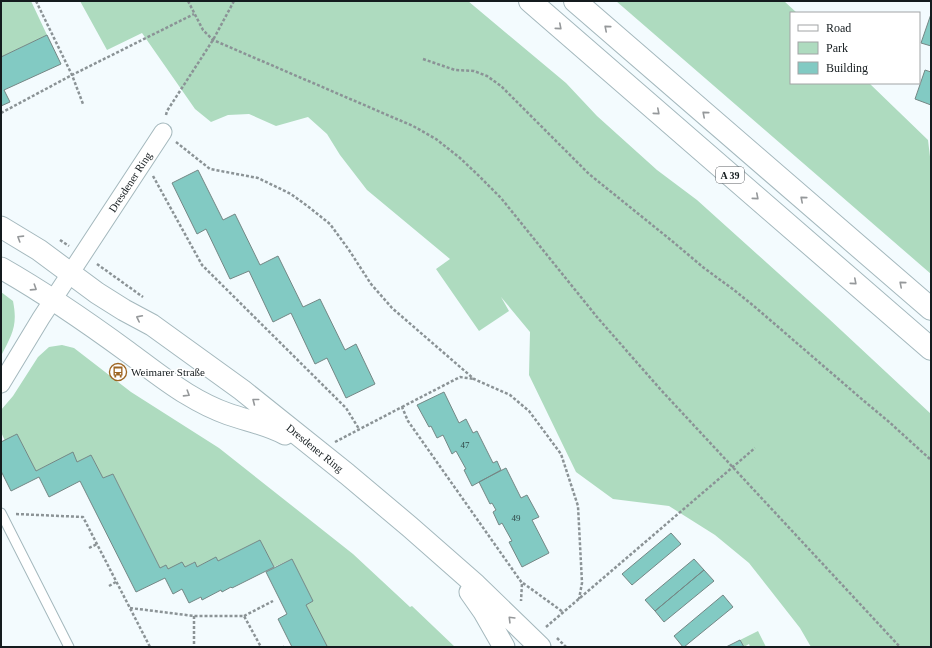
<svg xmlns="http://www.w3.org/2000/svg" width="932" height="648" viewBox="0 0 932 648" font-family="'Times New Roman',serif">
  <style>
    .green { fill: #aedbbf }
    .building { fill: #82cac3; stroke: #748785 }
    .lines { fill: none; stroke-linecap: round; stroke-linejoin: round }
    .service-casing { stroke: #a4b8bd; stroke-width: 11 }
    .minor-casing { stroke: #a4b8bd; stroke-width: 19 }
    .tertiary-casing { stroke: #a4b8bd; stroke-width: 23 }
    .motorway-casing { stroke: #a4b8bd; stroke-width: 24 }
    .path { stroke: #8b9396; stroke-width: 2.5; stroke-dasharray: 3 2; stroke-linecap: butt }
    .service { stroke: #fff; stroke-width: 9 }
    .minor { stroke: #fff; stroke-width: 17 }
    .tertiary { stroke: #fff; stroke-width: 21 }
    .motorway { stroke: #fff; stroke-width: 22 }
    .oneway { stroke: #95989a }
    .labels { text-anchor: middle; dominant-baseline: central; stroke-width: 3; stroke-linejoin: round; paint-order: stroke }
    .number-label { font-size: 9px; fill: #304747 }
    .shield { fill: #fff; stroke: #5a5f62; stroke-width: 1 }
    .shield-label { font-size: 10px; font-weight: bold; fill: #141b1e }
    .street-label { font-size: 11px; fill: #141b1e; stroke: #fff }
    .poi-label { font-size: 11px; fill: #141b1e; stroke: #fff; text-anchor: start }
  </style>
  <rect width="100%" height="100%" fill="#f3fbfe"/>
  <path class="green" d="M1,1H31L47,35L1,57Z
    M80,1H468L566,83L597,116L657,170L697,200L828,318L931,414V647H811L800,628L749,563L715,535L669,506L613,499L576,472L529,375L530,332L501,297L509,311L479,331L436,269L450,259L367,190L340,155L327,134L308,117L276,126L249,114L228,115L211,122L195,109L142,33L107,50Z
    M616,1H784L797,13H791V83H869L928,140L931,165V274Z
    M1,292L13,301C18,326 12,334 1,356Z
    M62,345L74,348L131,392L219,448L353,554L410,607L412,606L455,647H325L306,605L313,601L292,559L274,567L260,540L218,561L216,557L197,567L194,562L185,567L168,569L166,565L160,568L113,474L103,478L91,455L77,462L72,453L36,471L17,434L5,441L1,432V410L13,396L38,357L49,347Z
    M758,631L766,647H750L749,644L744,647L740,640Z"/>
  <path class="building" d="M931,14V46L921,43Z
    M47,35L61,64L4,90L10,102L1,106V57Z
    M925,70L931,72V105L915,99Z
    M198,170L223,220L235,214L260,265L278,256L303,307L320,299L345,350L356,344L375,384L346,398L327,358L315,364L291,313L273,322L249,271L230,279L206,229L197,234L172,183Z
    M444,392L459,423L466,419L473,433L477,431L493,463L497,461L501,470L472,486L464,470L466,469L456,451L452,454L443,435L437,438L431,426L429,427L417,405Z
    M17,434L36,471L73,452L77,462L91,455L103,478L113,474L160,568L166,565L168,569L182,562L185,567L195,562L197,567L216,557L218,561L260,540L274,567L232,588L231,587L222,592L221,590L202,600L201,597L189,603L182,589L173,594L165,578L136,592L80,481L49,497L39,477L11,491L1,471V442Z
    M506,468L521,498L527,495L539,517L532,520L549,553L522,567L509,542L512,541L502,523L499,525L493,512L496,510L492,503L490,504L479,482Z
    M671,533L681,544L632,585L622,574Z
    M292,559L313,601L306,605L327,646L325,647H292L278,619L287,614L266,572Z
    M694,559L704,570L655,611L645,600Z
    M704,570L714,581L664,622L655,611Z
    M723,595L733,607L684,647H683L674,636Z
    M740,640L744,647H726Z"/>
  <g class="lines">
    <g class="service-casing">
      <path id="service" d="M1,513L69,647"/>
    </g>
    <g class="minor-casing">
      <path id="minor" d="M1,384L41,318L163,132"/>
    </g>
    <g class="tertiary-casing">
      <path id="tertiary" d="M1,227L39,250L97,293L124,310L152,325L242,390L347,474L410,527L476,585L540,647
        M1,268C45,293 87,322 128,352C147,366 167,382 187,394C200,402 214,409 228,414C248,421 266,424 285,434
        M470,592L484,612L504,647"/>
    </g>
    <g class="motorway-casing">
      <path id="motorway" d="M530,1L931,349
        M575,1L931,309"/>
    </g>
    <path class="path" d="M36,1L72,75L83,104
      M188,1L203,30L213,40L413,126L436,139L460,158L477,174L501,198L597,317L661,390L900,647
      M423,59L455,70L474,71L487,76L501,86L589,174L672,241L704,268L734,290L755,307L864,401L888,421L931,460
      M1,113L72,75L194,14
      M166,115L167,111L213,40L234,1
      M176,142L210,169L258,178L291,194L310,208L330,224L349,250L371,284L392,308L474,379L510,395L529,411L561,454L578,506L582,583L579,599
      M153,176L202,265L346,408L359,429
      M60,240L69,246
      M97,264L143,297
      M402,407L460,377L474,379
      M335,442L402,407L408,421L522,583L521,601
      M16,514L83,517L150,647
      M89,548L97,544
      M523,583L563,612
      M109,586L116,582
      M130,608L194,616H244L261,647
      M194,616V647
      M244,616L273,601
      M546,627L755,448
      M557,638L566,647
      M283,647H284"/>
    <use href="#service" class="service"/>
    <use href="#minor" class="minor"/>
    <use href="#tertiary" class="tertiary"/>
    <use href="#motorway" class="motorway"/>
  </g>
  <defs><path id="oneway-chevron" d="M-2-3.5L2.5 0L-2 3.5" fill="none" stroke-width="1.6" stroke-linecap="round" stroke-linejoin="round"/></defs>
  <g class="oneway">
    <use href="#oneway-chevron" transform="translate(559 27) rotate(41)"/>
    <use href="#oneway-chevron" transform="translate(607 28) rotate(-139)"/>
    <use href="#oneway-chevron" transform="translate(657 112) rotate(41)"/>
    <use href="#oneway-chevron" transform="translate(705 114) rotate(-139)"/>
    <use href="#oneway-chevron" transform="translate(756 197) rotate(41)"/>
    <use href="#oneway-chevron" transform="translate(803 199) rotate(-139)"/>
    <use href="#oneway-chevron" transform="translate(20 238) rotate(-148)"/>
    <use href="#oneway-chevron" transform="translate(854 282) rotate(41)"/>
    <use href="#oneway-chevron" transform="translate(902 284) rotate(-139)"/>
    <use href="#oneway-chevron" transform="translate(34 288) rotate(33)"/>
    <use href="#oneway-chevron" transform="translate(139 318) rotate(-153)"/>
    <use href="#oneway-chevron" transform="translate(187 394) rotate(32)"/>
    <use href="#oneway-chevron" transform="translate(255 401) rotate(-142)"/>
    <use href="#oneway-chevron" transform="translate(511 619) rotate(-135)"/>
  </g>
  <defs>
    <g id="bus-ring" transform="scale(0.9)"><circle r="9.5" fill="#fff" stroke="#9e6623" stroke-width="1.5"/><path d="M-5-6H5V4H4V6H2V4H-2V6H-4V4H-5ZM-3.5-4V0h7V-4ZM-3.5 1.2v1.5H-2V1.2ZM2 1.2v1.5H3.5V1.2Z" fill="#9e6623"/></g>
  </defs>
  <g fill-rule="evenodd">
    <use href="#bus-ring" x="118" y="372"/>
  </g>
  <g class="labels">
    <g class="number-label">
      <text x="465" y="445">47</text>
      <text x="516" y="518">49</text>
    </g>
    <rect class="shield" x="716" y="167" width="28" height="16" rx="3"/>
    <g class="shield-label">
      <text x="730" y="175">A 39</text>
    </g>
    <g class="street-label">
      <text transform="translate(130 182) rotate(-57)">Dresdener Ring</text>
      <text transform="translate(315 448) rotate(39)">Dresdener Ring</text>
    </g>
    <g class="poi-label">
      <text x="131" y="372">Weimarer Straße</text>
    </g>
  </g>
  <rect width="932" height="648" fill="none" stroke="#141b1e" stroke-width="4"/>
  <rect x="790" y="12" width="130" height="72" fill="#ffffff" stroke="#a1a4a5"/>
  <rect x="798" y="25" width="20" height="6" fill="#ffffff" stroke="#a1a4a5"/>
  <text x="826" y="32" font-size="12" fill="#141b1e">Road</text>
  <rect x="798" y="42" width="20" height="12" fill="#aedbbf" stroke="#a1a4a5"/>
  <text x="826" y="52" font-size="12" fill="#141b1e">Park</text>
  <rect x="798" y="62" width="20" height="12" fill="#82cac3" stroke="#a1a4a5"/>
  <text x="826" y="72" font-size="12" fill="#141b1e">Building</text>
</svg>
